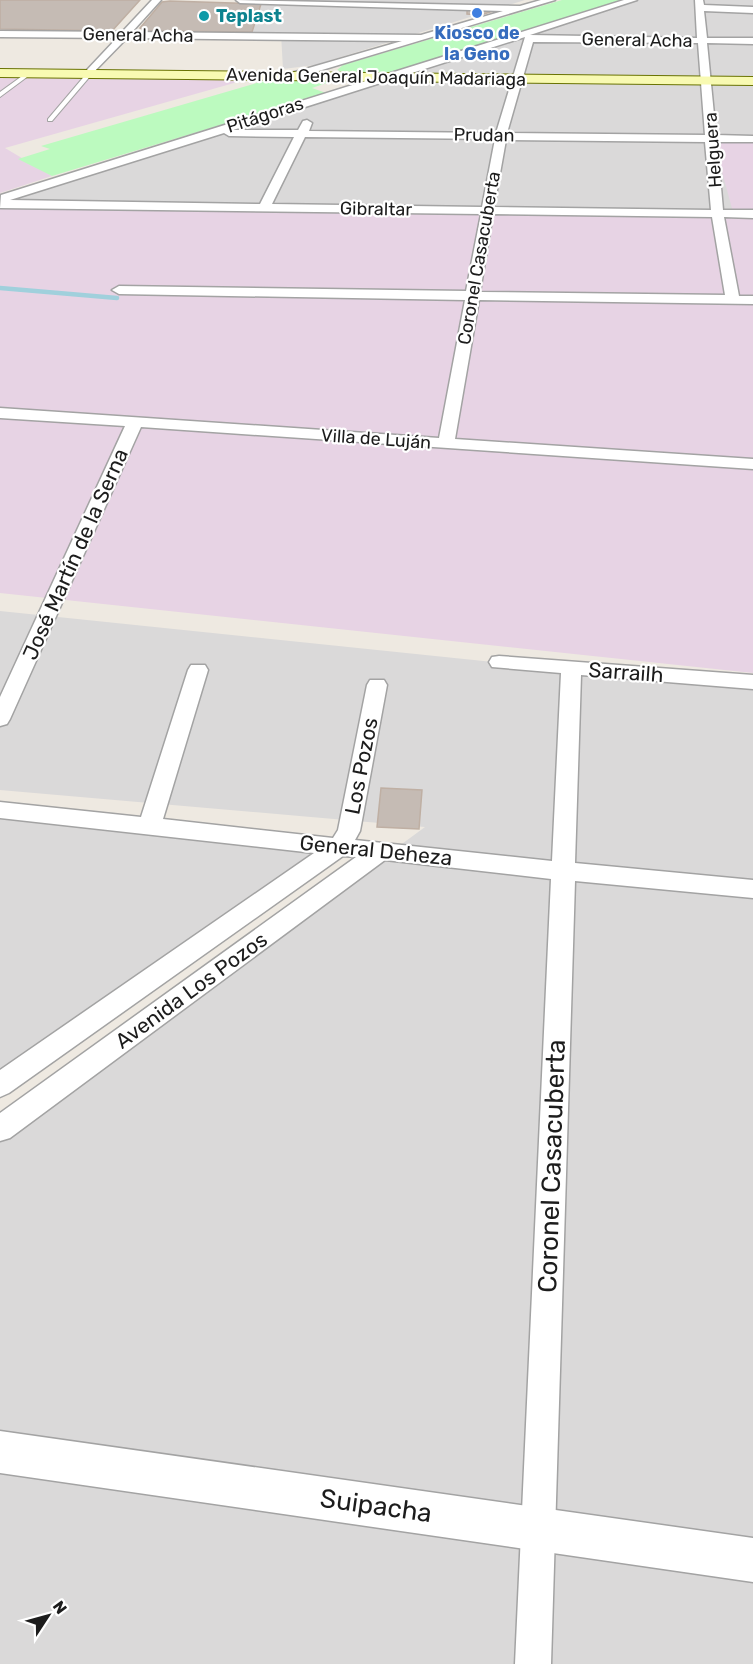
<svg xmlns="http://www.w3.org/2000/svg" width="753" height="1664" viewBox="0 0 753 1664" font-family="Rubik,sans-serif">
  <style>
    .residential { fill: #dad9d9 }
    .industrial { fill: #e7d3e4 }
    .park { fill: #bcfabf }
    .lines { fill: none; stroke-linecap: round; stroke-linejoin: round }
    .stream { stroke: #a0d0dc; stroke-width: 4.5 }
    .building { fill: #c5bbb4; stroke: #bfafa3; stroke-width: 1.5 }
    .service-casing { stroke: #a3a3a3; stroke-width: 2 }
    .minor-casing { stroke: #a3a3a3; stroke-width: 3 }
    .tertiary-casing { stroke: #a3a3a3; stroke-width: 3 }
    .secondary-casing { stroke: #697303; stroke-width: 2 }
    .service { fill: #fff; fill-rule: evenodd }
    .minor { fill: #fff; fill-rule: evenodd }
    .tertiary { fill: #fff; fill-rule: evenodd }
    .secondary { fill: #f8fab2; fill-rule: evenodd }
    .shop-dot { fill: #3f7fe0; stroke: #fff; stroke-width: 2 }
    .culture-dot { fill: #0f9aa8; stroke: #fff; stroke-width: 2 }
    .labels { text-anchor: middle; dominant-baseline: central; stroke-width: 4.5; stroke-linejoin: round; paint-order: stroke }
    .far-culture-label { font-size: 18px; font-weight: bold; fill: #0d838f; stroke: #fff; text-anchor: start }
    .far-shop-label { font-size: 18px; font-weight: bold; fill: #366cbe; stroke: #fff }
    .far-street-label { font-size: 18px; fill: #1c1c1c; stroke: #fff }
    .street-label { font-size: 21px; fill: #1c1c1c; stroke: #fff }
    .near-street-label { font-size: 26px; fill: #1c1c1c; stroke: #fff }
  </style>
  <rect width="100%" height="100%" fill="#eee9e1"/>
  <path class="residential" d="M251,0H525L315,65L283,69L281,34L240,32Z
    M639,0H753V140L733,213L7,201Z
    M0,611L753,689V1664H0V1139L425,827L0,790Z
    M0,818L331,853L0,1080Z"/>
  <path class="industrial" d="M0,70L262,75L5,148L52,176L0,193Z
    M713,139L753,140V673L0,593V203L7,201L733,212Z"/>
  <path class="park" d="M562,0H626L391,74H348L337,70L343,65Z
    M338,79L312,88L326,93L52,176L18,159L50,149L41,146L267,80Z"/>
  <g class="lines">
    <path class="stream" d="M0,288L117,298"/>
  </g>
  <path class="building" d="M0,0H140L112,31L0,29Z
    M170,1L261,4L252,32L146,31L140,28L162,2Z
    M467,10L493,11L481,15L467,14Z
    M381,788L422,790L419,829L377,827Z"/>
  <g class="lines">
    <g class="service-casing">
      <path id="service" d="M29,71L31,74L0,97V92Z
        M87,73L92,74L52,121H48V119Z"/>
    </g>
    <g class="minor-casing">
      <path id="minor" d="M152,0H161L132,32L421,35L503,11L240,3L236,0L520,6L541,0H555L292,79L287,76L288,74L402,41L127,38L89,77L85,76V72L117,38L0,37V31L122,32Z
        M624,0H637L530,35L697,38L695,0H703L704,5L753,7V13L704,11L707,38H753V44L707,43L716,135L753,136V142H717L723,210H753V218L724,217L739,296H753V304L479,300L455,439L753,459V469L141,427L10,719L7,724L0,726V697L125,426L0,418V408L439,438L465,300L119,294L112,290L119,286L466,291L481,214L0,208L1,195ZM525,37L496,133L309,131L312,123L307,120L303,121L298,130H233ZM533,42L698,43L705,135L507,133ZM224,133L229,136L294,137L260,204L10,200ZM305,137L495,139L482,207L272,204ZM506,140L705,142L711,210L494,207ZM493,214L712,217L725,295L480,292Z
        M499,656L753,675V689L581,675L575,863L753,880V898L575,881L551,1664H515L551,879L385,860L10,1138L0,1141V1113L356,857L343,856L9,1093L0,1097V1070L314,853L0,818V802L141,817L188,670L191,665H205L208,670L163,819L333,838L338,830L367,685L370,680H384L387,685L360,831L355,840L552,861L561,673L492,667L489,662L492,657Z"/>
    </g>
    <g class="tertiary-casing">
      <path id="tertiary" d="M0,1431L753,1538V1582L0,1473Z"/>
    </g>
    <g class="secondary-casing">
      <path id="secondary" d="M0,69L753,77V85L0,77Z"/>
    </g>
    <use href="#service" class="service"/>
    <use href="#minor" class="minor"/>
    <use href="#tertiary" class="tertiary"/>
    <use href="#secondary" class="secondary"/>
  </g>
  <circle class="shop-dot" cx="477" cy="13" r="6"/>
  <circle class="culture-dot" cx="204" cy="16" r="6"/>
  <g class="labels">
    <g class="far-culture-label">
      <text x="216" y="16">Teplast</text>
    </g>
    <g class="far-shop-label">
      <text x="477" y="33">Kiosco de<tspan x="477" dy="21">la Geno</tspan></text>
    </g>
    <g class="far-street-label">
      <text transform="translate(138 35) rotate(1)">General Acha</text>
      <text transform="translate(637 40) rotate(1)">General Acha</text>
      <text transform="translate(376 77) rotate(1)">Avenida General Joaquín Madariaga</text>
      <text transform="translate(265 115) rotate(-18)">Pitágoras</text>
      <text transform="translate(484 135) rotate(1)">Prudan</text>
      <text transform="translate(713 150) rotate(-94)">Helguera</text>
      <text transform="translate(376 209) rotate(1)">Gibraltar</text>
      <text transform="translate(479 258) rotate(-80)">Coronel Casacuberta</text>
      <text transform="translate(376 439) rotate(4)">Villa de Luján</text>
    </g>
    <g class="street-label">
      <text transform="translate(75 554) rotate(-66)">José Martín de la Serna</text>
      <text transform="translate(626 672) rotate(4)">Sarrailh</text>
      <text transform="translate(361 766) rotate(-79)">Los Pozos</text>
      <text transform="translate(376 850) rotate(6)">General Deheza</text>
      <text transform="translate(191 990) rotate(-36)">Avenida Los Pozos</text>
    </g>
    <g class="near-street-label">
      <text transform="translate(552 1166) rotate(-88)">Coronel Casacuberta</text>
      <text transform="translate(376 1506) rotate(8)">Suipacha</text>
    </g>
  </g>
  <g transform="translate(48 1616) rotate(54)" stroke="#ffffff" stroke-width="4.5" paint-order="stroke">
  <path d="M0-4.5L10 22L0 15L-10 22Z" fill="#1c1c1c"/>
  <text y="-9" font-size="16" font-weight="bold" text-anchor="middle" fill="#1c1c1c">N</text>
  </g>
</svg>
